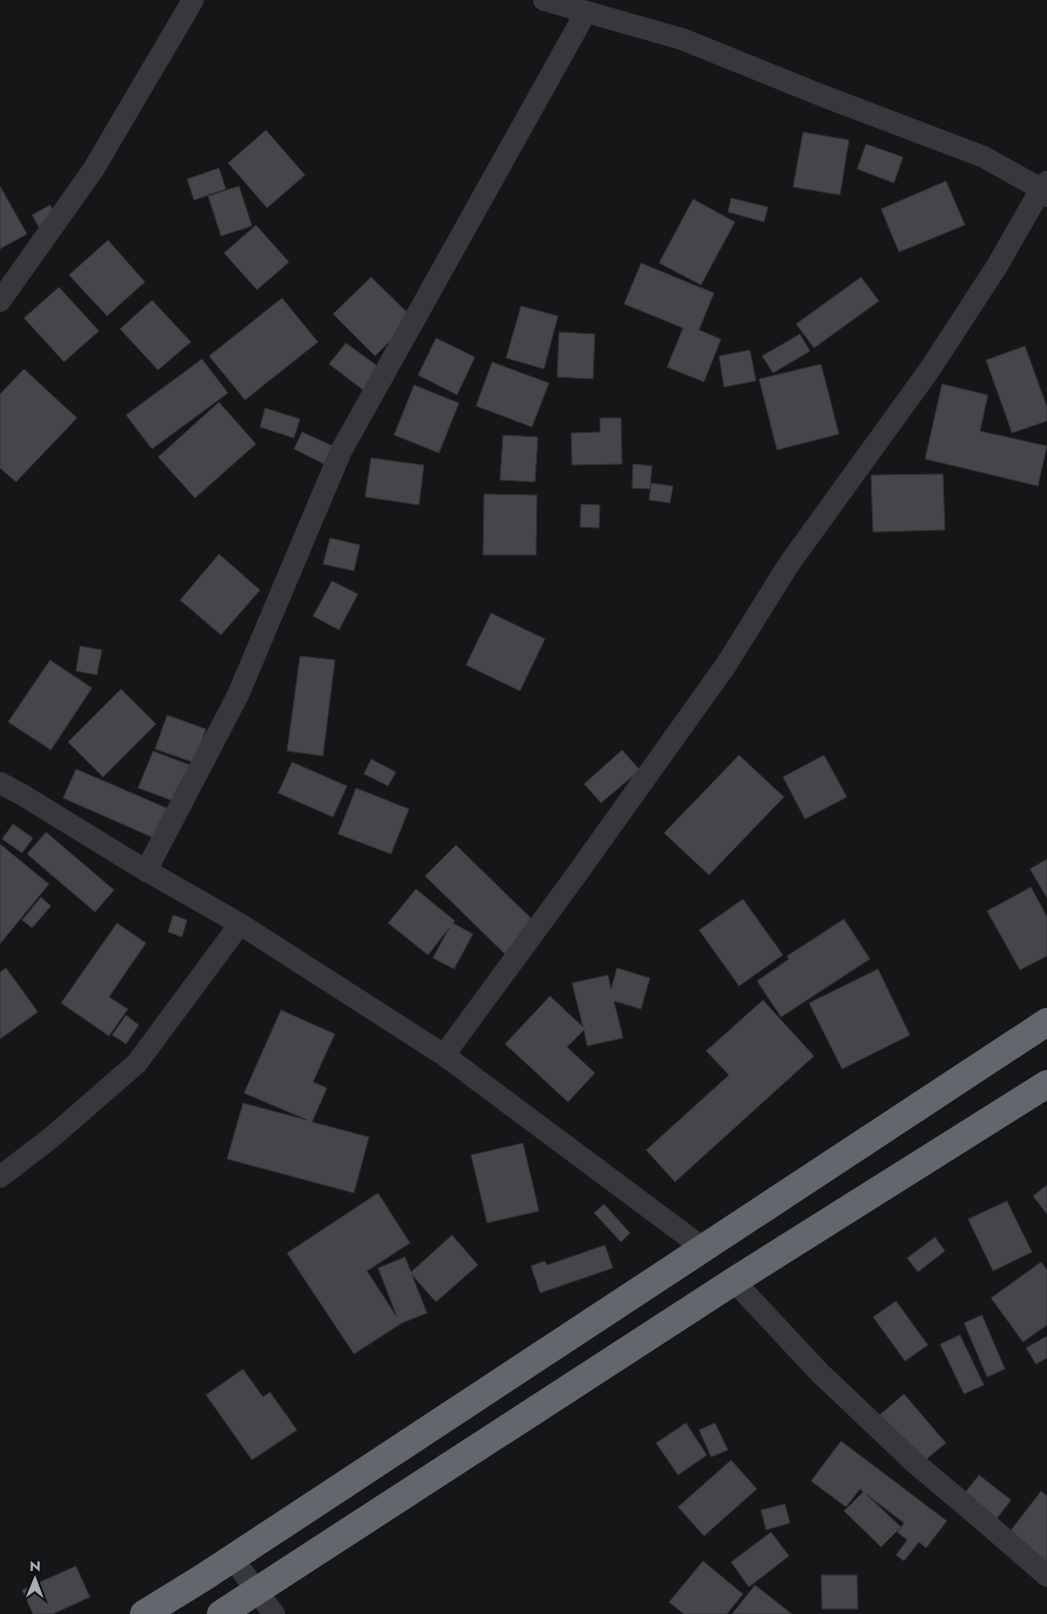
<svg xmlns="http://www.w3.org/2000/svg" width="1047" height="1614" viewBox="0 0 1047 1614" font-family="Jost,sans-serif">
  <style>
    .building { fill: #45464a; stroke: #303033 }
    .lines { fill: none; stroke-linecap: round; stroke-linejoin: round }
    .street { stroke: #37383c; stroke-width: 22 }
    .highway { stroke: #63676d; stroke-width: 28 }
  </style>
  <rect width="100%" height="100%" fill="#151617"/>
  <path class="building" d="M266,130L305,175L267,208L228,163Z
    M803,132L849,140L840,195L793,187Z
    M866,144L903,157L894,183L857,169Z
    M219,168L226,189L194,200L187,179Z
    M946,181L965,225L899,252L881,209Z
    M0,186L27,234L0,249Z
    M239,186L252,226L221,236L208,196Z
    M731,198L768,207L764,222L728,212Z
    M693,199L735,222L701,285L659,263Z
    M50,205L62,226L44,236L32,215Z
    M256,225L289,262L257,290L224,253Z
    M108,240L145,282L107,316L69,275Z
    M641,263L714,293L699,330L721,339L704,382L667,367L683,328L624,304Z
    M371,277L413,318L375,356L333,314Z
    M861,277L879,301L814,348L796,324Z
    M59,287L99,331L64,362L24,318Z
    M282,298L318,342L245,400L209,356Z
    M152,300L191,342L158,370L120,329Z
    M521,306L558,316L544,369L506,358Z
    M559,332L595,334L593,379L557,377Z
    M800,334L810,351L773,373L762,356Z
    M436,338L475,357L457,395L418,375Z
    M346,343L380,368L363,390L329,364Z
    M1025,346L1047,407V421L1012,433L986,360Z
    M750,350L756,381L724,387L719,356Z
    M202,359L228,393L152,449L126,415Z
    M492,362L549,383L532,427L476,406Z
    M821,364L839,434L777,450L759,379Z
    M24,369L77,418L16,482L0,468V394Z
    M942,384L988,395L980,431L1047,446L1038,486L925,459Z
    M414,385L459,403L439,453L394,435Z
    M219,402L256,444L195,498L158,457Z
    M265,408L300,419L294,438L260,427Z
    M600,418H621L622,464L572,465L571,433L600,432Z
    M302,432L335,447L326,465L294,449Z
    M503,435L538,437L535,482L500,480Z
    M371,458L424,465L419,505L365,497Z
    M633,464L652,466L650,489L632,488Z
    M943,474L945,530L873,532L871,475Z
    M651,483L673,486L670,503L649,500Z
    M484,494L537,495L536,555H483Z
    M581,504L600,505L599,528L580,527Z
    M330,538L360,545L354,571L323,564Z
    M219,554L260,590L221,635L180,600Z
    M332,581L358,594L339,630L313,616Z
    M491,613L545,639L520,691L466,665Z
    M80,646L102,650L97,675L76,671Z
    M300,656L335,660L323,756L287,751Z
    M50,660L92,688L51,750L8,722Z
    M121,689L156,724L103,777L68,742Z
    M167,715L206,729L195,763L155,749Z
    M622,750L640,770L601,803L584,784Z
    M153,751L190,765L176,802L138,788Z
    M739,755L784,797L709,875L664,833Z
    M824,755L847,797L805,819L783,777Z
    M371,759L396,772L388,786L364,774Z
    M292,762L347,786L333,817L278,793Z
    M76,769L176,812L163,842L63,798Z
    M356,788L409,809L391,854L338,834Z
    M13,824L33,838L22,853L2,839Z
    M46,832L114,890L95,912L27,854Z
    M0,844L49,884L0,944Z
    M456,845L541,928L510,959L425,876Z
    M1047,859V898L1030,869Z
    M1031,887L1047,917V956L1020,970L987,911Z
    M416,889L455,921L453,923L473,934L454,969L433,958L449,928L428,955L388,923Z
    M41,897L51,906L32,928L22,920Z
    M743,899L783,955L739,986L699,930Z
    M173,915L187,920L182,937L168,932Z
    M844,919L870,959L781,1017L757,981L789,959L787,956Z
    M117,923L146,943L109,997L128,1009L109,1036L61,1003Z
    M6,968L38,1012L0,1039V972Z
    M617,968L650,978L641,1009L614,1001L623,1038L587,1046L584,1030L567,1047L595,1073L568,1102L505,1044L550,996L583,1027L572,983L608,975L611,989Z
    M878,969L910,1035L842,1069L809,1003Z
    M763,1000L814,1056L675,1182L646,1150L729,1075L706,1051Z
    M281,1010L335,1034L313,1082L327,1088L312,1122L369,1137L354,1193L227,1159L243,1103L307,1120L244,1093Z
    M126,1015L139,1025L126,1044L112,1035Z
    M523,1143L539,1211L487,1223L471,1155Z
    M1047,1185V1214L1033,1196Z
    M378,1193L410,1243L367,1271L397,1317L378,1268L405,1257L411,1272L452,1235L478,1265L436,1302L412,1275L427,1313L402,1323L354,1354L287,1253Z
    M1007,1201L1032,1252L993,1271L968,1219Z
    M604,1204L630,1233L621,1242L594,1213Z
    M935,1237L945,1251L918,1272L907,1258Z
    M605,1245L613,1268L540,1293L531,1266L545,1261L547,1265Z
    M1041,1262L1047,1270V1325L1023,1342L991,1298Z
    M896,1301L928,1345L905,1361L873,1317Z
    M982,1315L1005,1369L987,1377L964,1323Z
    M960,1335L984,1385L964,1394L940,1344Z
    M1047,1336V1358L1036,1364L1026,1348Z
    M243,1369L263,1397L270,1392L297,1430L252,1460L206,1395Z
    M904,1394L946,1443L917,1467L876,1418Z
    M686,1423L707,1455L678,1475L656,1443Z
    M715,1423L728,1450L711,1457L699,1430Z
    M841,1441L947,1521L926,1548L919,1542L904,1561L896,1555L907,1540L897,1532L904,1523L866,1494L901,1527L881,1547L844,1511L863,1492L860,1489L846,1507L811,1481Z
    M731,1460L757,1489L704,1536L678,1507Z
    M979,1475L1011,1500L992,1525L959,1500Z
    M1041,1491L1047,1496V1563L1008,1534Z
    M785,1504L790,1523L766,1530L761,1510Z
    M771,1532L789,1556L749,1587L731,1562Z
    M703,1561L743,1594L727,1614H684L669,1602Z
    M76,1566L90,1597L53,1614H33L22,1590Z
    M821,1575H857L858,1609H822Z
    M755,1585L792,1614H732Z"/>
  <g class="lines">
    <path class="street" d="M544,0L682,39L823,96L984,157L1041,189L1047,196
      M0,301L93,170L193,0
      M0,783L21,794L135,864L240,924L444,1055L703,1248
      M146,871L238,695L341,451L586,12
      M444,1055L574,878L726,665L789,564L930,369L997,266L1041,189L1047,182
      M0,1177L52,1137L137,1063L240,924
      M734,1281L820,1373L914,1462L992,1528L1047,1576
      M232,1558L274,1614"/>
    <path class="highway" d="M144,1614L204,1577L1047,1022
      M221,1614L734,1281L1047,1084"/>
  </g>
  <g transform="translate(35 1579) rotate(1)" stroke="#101112" stroke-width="4" paint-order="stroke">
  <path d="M0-4L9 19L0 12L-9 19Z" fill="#a8afb6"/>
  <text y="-8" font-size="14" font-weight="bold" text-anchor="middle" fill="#a8afb6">N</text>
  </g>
</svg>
